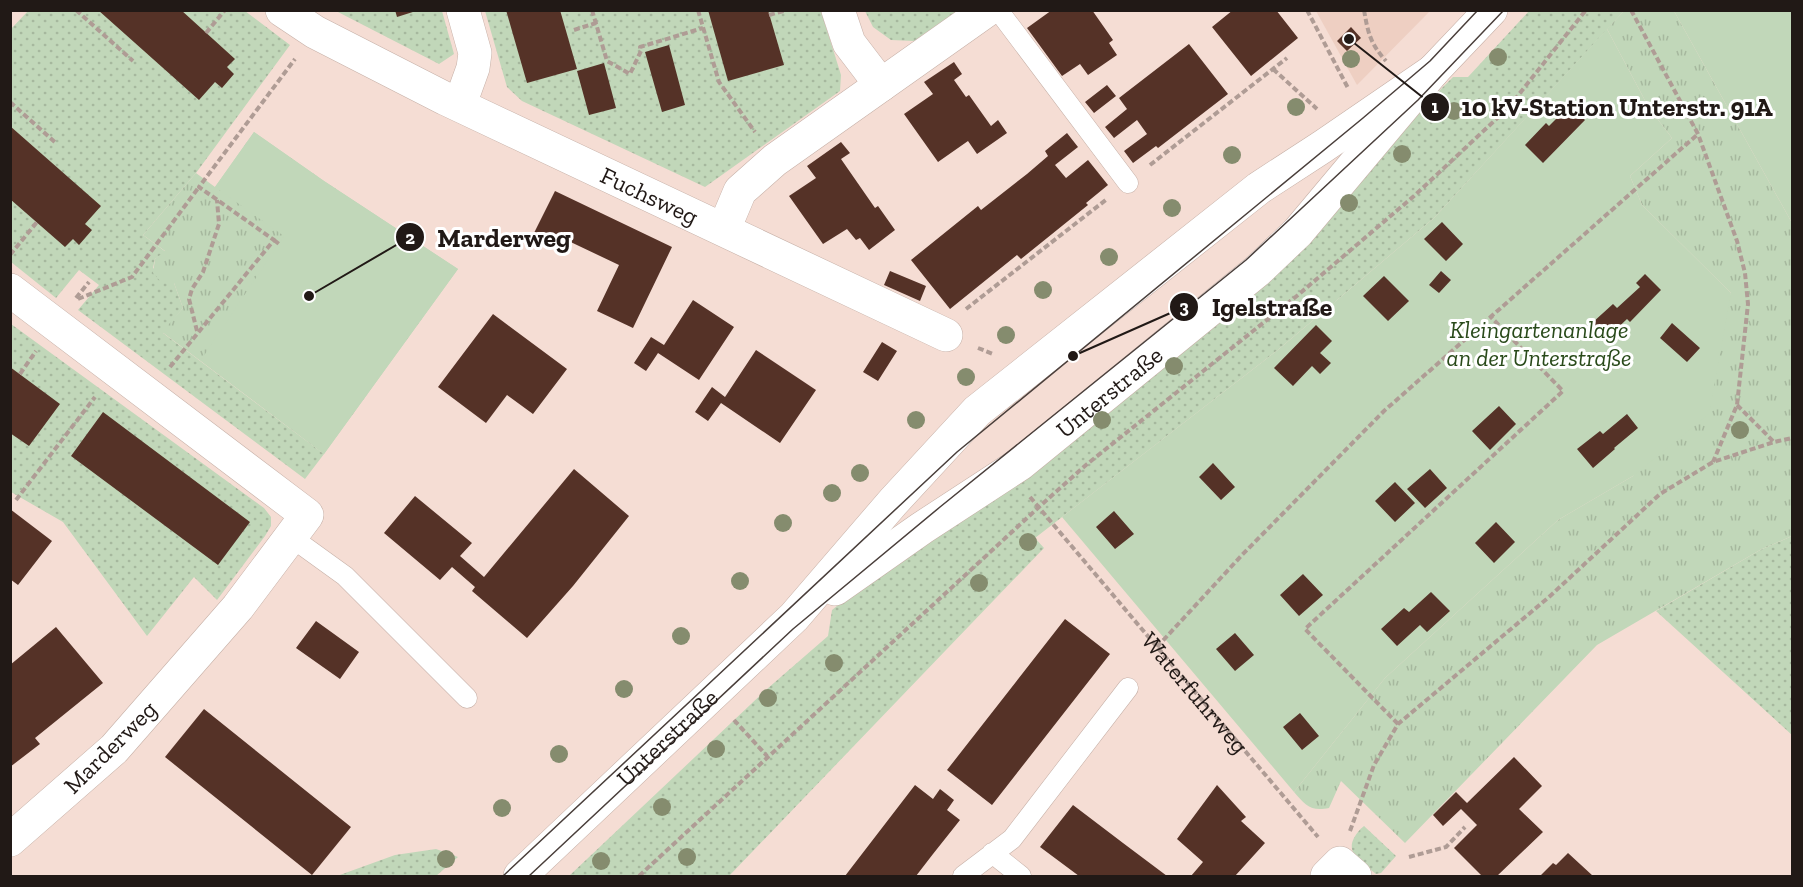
<svg xmlns="http://www.w3.org/2000/svg" width="1803" height="887" viewBox="0 0 1803 887" font-family="'Zilla Slab',serif">
  <style>
    .built { fill: #eecfc2 }
    .grass { fill: url(#grass-dots) }
    .park { fill: url(#park-tufts) }
    .garden { fill: #c1d7b9 }
    .building { fill: #553227 }
    .lines { fill: none; stroke-linecap: round; stroke-linejoin: round }
    .service-casing { stroke: #c6b0a7; stroke-width: 21 }
    .minor-casing { stroke: #c6b0a7; stroke-width: 34 }
    .secondary-casing { stroke: #c6b0a7; stroke-width: 34 }
    .path { stroke: #af9c95; stroke-width: 4; stroke-dasharray: 6 3; stroke-linecap: butt }
    .service { stroke: #fff; stroke-width: 20 }
    .minor { stroke: #fff; stroke-width: 33 }
    .secondary { stroke: #fff; stroke-width: 33 }
    .tram { stroke: #4a3f3b; stroke-width: 1.5 }
    .tree { fill: #858c6e }
    .labels { text-anchor: middle; dominant-baseline: central; stroke-width: 6; stroke-linejoin: round; paint-order: stroke }
    .street-label { font-size: 24px; fill: #211916; stroke: #fff }
    .park-label { font-size: 24px; font-style: italic; fill: #294a1a; stroke: #fff }
    .leader { fill: none; stroke: #211916; stroke-width: 2 }
    .callout-dot { fill: #211916; stroke: #fff; stroke-width: 2 }
    .mark-label { font-size: 18px; text-anchor: middle; font-weight: bold; fill: #fff }
    .callout-label { font-size: 26px; text-anchor: middle; font-weight: bold; fill: #211916; stroke: #fff; stroke-width: 6; stroke-linejoin: round; paint-order: stroke }
  </style>
  <defs>
    <pattern id="grass-dots" width="8" height="8" patternUnits="userSpaceOnUse" patternTransform="scale(1.5)"><rect width="8" height="8" fill="#c1d7b9"/><path d="M2 2h.1M6 6h.1" fill="none" stroke="#a6b89e" stroke-width="1.8" stroke-linecap="round"/></pattern>
    <pattern id="park-tufts" width="24" height="20" patternUnits="userSpaceOnUse" patternTransform="scale(1.5)"><rect width="24" height="20" fill="#c1d7b9"/><path d="M3 7l-1-3M5 7V3M7 7l1-3M15 17l-1-3M17 17v-4M19 17l1-3" fill="none" stroke="#a6b89e"/></pattern>
  </defs>
  <rect width="100%" height="100%" fill="#f5ddd4"/>
  <path class="built" d="M1316,11H1430L1357,85Z"/>
  <path class="grass" d="M28,11H245L290,45L196,173L143,235L166,252L155,259L153,268L174,283L183,308L163,333L324,454L305,479L78,310L99,285L79,270L56,298L11,262L10,30Z
    M336,11H442L454,54L439,64Z
    M485,11H821L841,75L840,91L705,187L522,101L507,87Z
    M865,11H957L914,41L891,40L873,27Z
    M1529,11H1624L1434,218L1279,349L1035,538L1044,548L729,876H569L767,689L828,636L832,610L895,559L1421,109L1453,77H1468Z
    M11,324L264,508L271,517V526L265,536L217,600L194,577L147,636L63,522L11,492Z
    M1792,536V735L1656,611L1760,550Z
    M1364,826L1396,856L1381,873L1376,874C1365,865 1345,855 1354,838C1357,833 1359,830 1364,826Z
    M436,849L458,857L436,876H337L395,855Z"/>
  <path class="park" d="M1624,11H1674L1792,223V536L1760,550L1597,645L1405,843L1341,781L1329,808C1311,812 1305,805 1294,792L1385,678L1558,520L1633,476L1731,293L1642,205L1630,176L1672,138L1649,108L1607,29Z
    M254,132L324,181L458,269L324,454L162,332L183,308L174,283H162L153,273L155,259L165,251L143,235L196,173L215,187Z"/>
  <path class="garden" d="M1674,11H1792V223Z
    M1607,29L1649,108L1672,138L1630,176L1642,205L1731,293L1709,414L1633,476L1558,520L1385,678L1294,792L1062,517L1279,349L1434,218Z
    M254,132L324,181L458,269L324,454L201,360L284,236L215,187Z"/>
  <path class="building" d="M98,10H181L235,59L227,67L234,74L222,88L215,82L199,100Z
    M395,10H416V11L397,17Z
    M506,10H560L577,69L527,83Z
    M708,10H768L784,65L728,81Z
    M1052,10H1092L1113,40L1109,43L1117,55L1088,75L1080,64L1062,76L1027,28Z
    M1233,10H1276L1298,38L1251,76L1212,27Z
    M1351,27L1361,38L1347,51L1337,41Z
    M1189,44L1228,94L1158,148L1156,146L1133,163L1124,151L1147,134L1137,120L1114,138L1105,127L1127,109L1119,98Z
    M669,45L685,105L662,112L645,52Z
    M954,62L962,74L954,80L966,97L969,95L991,126L998,120L1007,133L977,154L968,141L938,162L904,114L933,94L924,82Z
    M604,63L616,108L589,115L577,71Z
    M1107,85L1116,96L1094,113L1085,102Z
    M1570,105L1585,120L1543,163L1525,145L1546,123L1549,126Z
    M10,126L101,206L85,224L92,230L79,245L73,239L65,247L10,199Z
    M1067,133L1078,147L1055,165L1066,178L1088,160L1108,185L1086,203L1088,205L1021,259L1017,255L950,309L911,260L978,206L981,210L1027,174L1048,156L1045,151Z
    M841,142L850,153L841,159L875,208L878,206L895,230L869,250L860,238L856,240L847,229L823,244L789,196L816,178L807,166Z
    M555,191L672,247L633,328L597,311L619,265L558,236L551,249L531,239Z
    M1442,222L1463,244L1446,261L1424,239Z
    M890,271L926,286L920,301L884,285Z
    M1441,271L1451,280L1439,293L1429,285Z
    M1645,274L1661,290L1630,322L1627,319L1606,339L1592,323L1613,304L1617,308L1640,287L1636,283Z
    M1384,276L1409,301L1388,321L1363,296Z
    M693,300L734,327L699,380L658,353L646,371L634,363L651,337L664,345Z
    M493,314L567,369L533,414L507,395L486,423L438,387Z
    M1672,323L1700,348L1687,362L1660,338Z
    M1316,325L1332,341L1320,353L1331,363L1320,374L1312,366L1293,386L1274,368Z
    M882,342L897,351L878,381L863,372Z
    M756,350L816,390L780,443L721,403L708,421L695,412L712,387L725,397Z
    M10,367L60,404L29,446L10,433Z
    M1499,406L1516,424L1490,450L1472,431Z
    M103,412L250,522L218,565L71,456Z
    M1627,414L1638,428L1614,448L1615,449L1593,468L1577,449L1600,431L1603,434Z
    M1213,463L1235,487L1221,500L1199,477Z
    M574,469L629,516L573,586L527,638L472,591L475,587L452,567L440,580L384,533L415,496L472,543L460,556L484,577Z
    M1430,469L1447,488L1425,508L1407,489Z
    M1395,482L1415,503L1395,522L1375,501Z
    M10,509L52,541L18,585L10,579Z
    M1114,511L1134,534L1115,549L1096,527Z
    M1496,522L1515,542L1494,563L1475,543Z
    M1303,574L1323,595L1299,616L1280,595Z
    M1431,592L1450,611L1427,632L1420,625L1397,646L1381,629L1404,608L1409,612Z
    M1065,619L1110,654L992,805L947,770Z
    M316,621L359,652L340,679L296,648Z
    M56,627L103,683L35,738L40,744L10,767V665Z
    M1235,633L1254,655L1235,671L1216,649Z
    M204,709L351,827L312,875L165,757Z
    M1300,713L1319,736L1302,750L1283,727Z
    M1514,757L1542,786L1519,809L1543,832L1497,876H1482L1454,848L1477,825L1461,809L1443,826L1433,815L1456,792L1467,803Z
    M915,785L933,799L940,789L954,800L947,810L960,820L933,854L916,876H845Z
    M1217,785L1246,817L1241,821L1265,843L1235,876H1191L1203,862L1177,839Z
    M1073,805L1123,843L1167,876H1079L1040,847Z
    M1568,853L1593,876H1540L1553,863L1556,865Z"/>
  <g class="lines">
    <g class="service-casing">
      <path id="service" d="M998,10L1128,183
        M291,537L345,576L467,698
        M992,853L1021,876
        M963,876L1012,839L1128,688"/>
    </g>
    <g class="minor-casing">
      <g id="minor">
        <path id="s2" d="M282,10L315,32L446,99L946,335"/>
        <path d="M838,10L849,43L881,85"/>
        <path d="M460,104L473,68L475,53L463,10"/>
        <path d="M724,229L740,191L775,160L987,10"/>
        <path d="M10,290L307,515L238,607L114,749L10,840"/>
        <path d="M1327,876L1340,863L1355,876"/>
      </g>
    </g>
    <g class="secondary-casing">
      <g id="secondary">
        <path id="s3" d="M835,589L922,528L1020,464L1257,271L1298,232L1433,71L1491,10"/>
        <path id="s4" d="M520,876L794,617L893,502L977,411L1259,188L1322,147L1433,71"/>
      </g>
    </g>
    <g class="path">
      <path d="M76,10L133,61"/>
      <path d="M592,10L607,61L630,74L641,51L640,47L703,28"/>
      <path d="M698,10L719,82L755,132"/>
      <path d="M1307,10L1348,88"/>
      <path d="M1364,10C1368,33 1370,43 1386,61"/>
      <path d="M1631,10L1698,134L1737,241L1745,273L1748,304L1737,405L1713,462"/>
      <path d="M769,15L787,10"/>
      <path d="M574,30L596,23"/>
      <path d="M206,33L225,10"/>
      <path d="M1273,69L1317,109"/>
      <path d="M10,102L57,144"/>
      <path d="M1150,165L1287,58"/>
      <path d="M274,240L279,244"/>
      <path d="M10,255L37,222"/>
      <path d="M76,298L89,282"/>
      <path d="M78,299L132,277L199,187"/>
      <path d="M966,309L1107,199"/>
      <path d="M197,331L189,299L192,289L203,272L219,224L217,200"/>
      <path d="M978,348L993,354"/>
      <path d="M170,367L274,240L199,187L295,59"/>
      <path d="M20,374L36,351"/>
      <path d="M1737,405L1774,442"/>
      <path id="s1" d="M1030,497L1318,837"/>
      <path d="M16,500L95,397"/>
      <path d="M1157,647L1242,555L1384,411L1698,134"/>
      <path d="M734,720L767,756"/>
      <path d="M1398,724L1305,629L1563,391L1490,316"/>
      <path d="M1350,831L1374,765L1398,724L1549,597L1660,494L1713,462L1774,442L1792,438"/>
      <path d="M1409,857L1446,847L1465,827"/>
      <path d="M639,876L1039,507L1086,465L1298,295L1414,196L1508,108L1586,10"/>
    </g>
    <use href="#service" class="service"/>
    <use href="#minor" class="minor"/>
    <use href="#secondary" class="secondary"/>
    <path class="tram" d="M503,876L957,452L1363,118L1430,61L1478,10
      M529,876L793,629L940,507L1246,260L1418,100L1504,10"/>
  </g>
  <g class="tree">
    <circle cx="1498" cy="57" r="9"/>
    <circle cx="1351" cy="59" r="9"/>
    <circle cx="1296" cy="107" r="9"/>
    <circle cx="1454" cy="111" r="9"/>
    <circle cx="1402" cy="154" r="9"/>
    <circle cx="1232" cy="155" r="9"/>
    <circle cx="1349" cy="203" r="9"/>
    <circle cx="1172" cy="208" r="9"/>
    <circle cx="1109" cy="257" r="9"/>
    <circle cx="1043" cy="290" r="9"/>
    <circle cx="1006" cy="335" r="9"/>
    <circle cx="1174" cy="366" r="9"/>
    <circle cx="966" cy="377" r="9"/>
    <circle cx="916" cy="420" r="9"/>
    <circle cx="1102" cy="420" r="9"/>
    <circle cx="1740" cy="430" r="9"/>
    <circle cx="860" cy="473" r="9"/>
    <circle cx="832" cy="493" r="9"/>
    <circle cx="783" cy="523" r="9"/>
    <circle cx="1028" cy="542" r="9"/>
    <circle cx="740" cy="581" r="9"/>
    <circle cx="979" cy="583" r="9"/>
    <circle cx="681" cy="636" r="9"/>
    <circle cx="834" cy="663" r="9"/>
    <circle cx="624" cy="689" r="9"/>
    <circle cx="768" cy="698" r="9"/>
    <circle cx="716" cy="749" r="9"/>
    <circle cx="559" cy="754" r="9"/>
    <circle cx="662" cy="807" r="9"/>
    <circle cx="502" cy="808" r="9"/>
    <circle cx="687" cy="857" r="9"/>
    <circle cx="446" cy="859" r="9"/>
    <circle cx="601" cy="861" r="9"/>
  </g>
  <g class="labels">
    <g class="street-label">
      <text stroke="none"><textPath href="#s2" startOffset="412">Fuchsweg</textPath></text>
      <text stroke="none"><textPath href="#s3" startOffset="338">Unterstraße</textPath></text>
      <text stroke="none"><textPath href="#s1" startOffset="256">Waterfuhrweg</textPath></text>
      <text stroke="none"><textPath href="#s4" startOffset="202">Unterstraße</textPath></text>
      <text transform="translate(110 747) rotate(-45)">Marderweg</text>
    </g>
    <g class="park-label">
      <text x="1539" y="329">Kleingartenanlage<tspan x="1539" dy="28">an der Unterstraße</tspan></text>
    </g>
  </g>
  <path class="leader" d="M1349 39L1435 107M309 296L410 237M1073 356L1184 307"/>
  <g class="callout-dot">
    <circle cx="1349" cy="39" r="6"/>
    <circle cx="309" cy="296" r="6"/>
    <circle cx="1073" cy="356" r="6"/>
    <circle cx="1435" cy="107" r="15"/>
    <circle cx="410" cy="237" r="15"/>
    <circle cx="1184" cy="307" r="15"/>
  </g>
  <g class="mark-label">
    <text x="1435" y="113">1</text>
    <text x="410" y="244">2</text>
    <text x="1184" y="313">3</text>
  </g>
  <g class="callout-label">
    <text x="1617" y="116">10 kV-Station Unterstr. 91A</text>
    <text x="504" y="247">Marderweg</text>
    <text x="1272" y="316">Igelstraße</text>
  </g>
  <rect width="1803" height="887" fill="none" stroke="#211916" stroke-width="24"/>
</svg>
